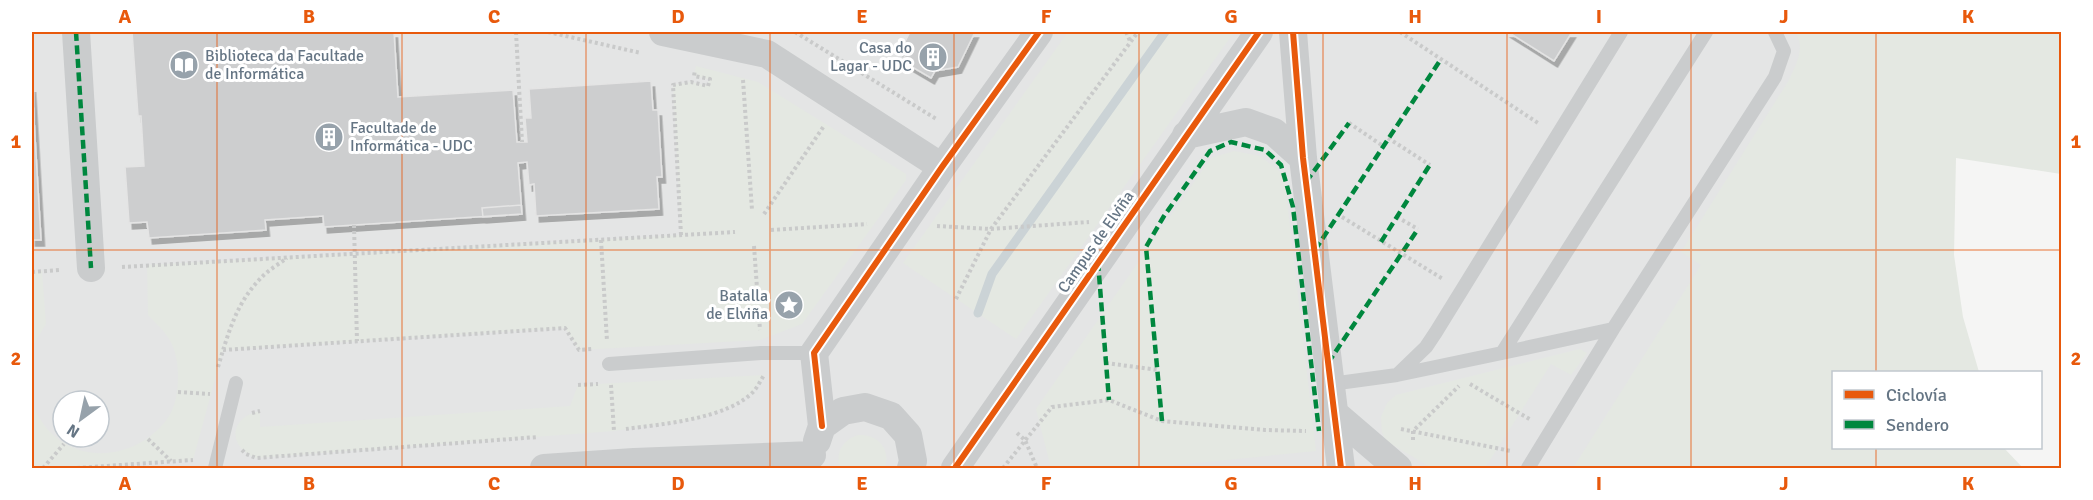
<svg xmlns="http://www.w3.org/2000/svg" width="2093" height="500" viewBox="0 0 2093 500" font-family="Signika,sans-serif">
  <style>
    .built { fill: #e4e5e5; fill-rule: evenodd }
    .green { fill: #e4e8e2 }
    .lines { fill: none; stroke-linecap: round; stroke-linejoin: round }
    .stream { stroke: #cbd3d6; stroke-width: 9 }
    .building { fill: #cdcecf; stroke: #e4e4e4; stroke-width: 1.5; filter: url(#shadow) }
    .path { stroke: #c9caca; stroke-width: 4; stroke-dasharray: 3 3; stroke-linecap: butt }
    .lane { stroke: #cacccd; stroke-width: 14 }
    .street { stroke: #cacccd; stroke-width: 28 }
    .quiet { stroke: #00873e; stroke-width: 4.5; stroke-dasharray: 9 4.5; stroke-linecap: butt }
    .cycleway-casing { stroke: #fff; stroke-width: 10 }
    .cycleway { stroke: #e8590c; stroke-width: 6 }
    .grid { fill: none; stroke: #e8590c; stroke-width: 1.5; stroke-opacity: 0.55 }
    .labels { text-anchor: middle; dominant-baseline: central; stroke-width: 6; stroke-linejoin: round; paint-order: stroke }
    .poi-label { font-size: 16px; fill: #657584; stroke: #fff; text-anchor: end }
    .street-label { font-size: 16px; fill: #657584; stroke: #fff }
    .neatline { fill: none; stroke: #e8590c; stroke-width: 2 }
    .grid-label { font-size: 20px; text-anchor: middle; font-weight: bold; fill: #e8590c }
  </style>
  <defs>
    <filter id="shadow"><feDropShadow dx="3.5" dy="6" stdDeviation="0" flood-color="#0004"/></filter>
  </defs>
  <rect width="100%" height="100%" fill="#f5f5f4"/>
  <path class="built" d="M32,32H1846L1746,468H32ZM63,401H99V437H63Z"/>
  <path class="green" d="M1068,32H1234L1016,339L903,263Z
    M1795,32H2061V174L1956,158L1954,255L1963,317L1979,372H1834V448H2004L2023,468H1573L1701,265L1681,252L1789,80C1796,64 1806,48 1795,32Z
    M696,66L758,82L906,174V180L802,324L760,340L579,350L565,328L223,350L193,460L77,468H32V404C40,420 48,434 64,443C98,464 144,451 167,419C176,407 178,390 178,375C178,363 175,346 167,336C162,328 154,322 148,315L147,265L681,235L673,85L691,82L708,86L709,79L694,76Z
    M1234,151L1260,156L1284,175L1316,451L1146,468H1051L1036,409L1211,158Z
    M42,271L46,324L32,347V272Z
    M1580,349L1587,353L1571,375L1551,364L1485,468H1432L1386,441L1382,432L1381,417L1387,403L1396,395Z
    M764,375L753,392L735,404L698,419L614,431L256,458C227,447 229,417 260,411V427L570,406L578,385Z
    M858,435C878,434 891,449 885,468H840C835,452 843,440 858,435Z"/>
  <g class="lines">
    <path class="stream" d="M978,313L992,274L1165,32"/>
  </g>
  <path class="building" d="M132,32H394L398,97L513,90L517,142H527L525,118H531L529,89L651,81L653,110H658L662,177H657L659,209L536,216L534,184L529,185L527,162L518,163L522,214L324,227L323,216L265,220L266,230L149,238L147,222L129,223L125,167L144,166L141,116H138Z
    M910,32H975L958,67L935,71L931,78L902,61L906,54L900,51Z
    M1508,32H1572L1554,61Z
    M32,86L41,240H32Z
    M521,205L522,214L483,217L482,208Z"/>
  <g class="lines">
    <path class="path" d="M516,32L522,142
      M548,32L641,53
      M795,32L938,120
      M1126,32L1130,41
      M1400,32L1538,123
      M743,80L752,210
      M1349,123L1383,146
      M1388,138L1430,165
      M764,214L824,126
      M1342,217L1443,279
      M1397,217L1418,229
      M354,225L357,341
      M937,226L991,229L1089,222
      M771,230L867,224
      M681,235L673,85L691,82L708,86L710,79L694,76L695,70
      M601,240L607,341
      M754,246L760,330
      M122,267L735,232
      M32,272L60,270
      M956,299L991,229L1138,32
      M223,350L565,328L579,350L592,349
      M1106,363L1158,370
      M218,367C228,334 236,303 261,278C268,270 279,264 287,258
      M1470,384L1531,420
      M578,385L598,384
      M611,385L614,431
      M178,392L210,394
      M252,413L260,411
      M626,429C662,424 728,419 754,391C758,386 761,380 764,375
      M1401,429L1511,451
      M1017,433L1025,440L1037,468
      M148,439L171,461
      M1413,440V431L1459,386
      M242,450L246,454L256,458L538,437
      M43,468L64,444
      M77,468L193,460
      M1003,468L1052,407L1109,400L1162,421L1265,430L1306,431"/>
    <path class="lane" d="M1502,353L1613,329
      M609,364L761,353H814
      M1397,375L1426,347L1436,332L1621,32
      M1331,384L1397,375L1502,353L1706,32
      M215,468L236,383
      M1528,468L1613,329L1775,77L1784,51L1775,32"/>
    <path class="street" d="M76,32L91,268
      M663,32L767,54L942,167
      M1293,32L1303,158L1341,468
      M1186,135L1246,122L1274,132L1303,158
      M1335,414L1398,468
      M822,426L814,353L942,167L1039,32
      M817,441L822,426L843,411L865,407L891,416L908,435L913,461L911,468
      M544,468L634,462L812,455
      M955,468L1259,32"/>
    <path class="quiet" d="M76,32L91,268
      M1306,182L1349,123
      M1381,242L1431,163
      M1315,250L1441,59
      M1098,262L1109,400
      M1328,363L1418,229
      M1162,421L1146,247L1164,216L1210,151L1231,142L1265,150L1281,165L1293,207L1319,431"/>
    <g class="cycleway-casing">
      <path id="cycleway" d="M1293,32L1303,158L1341,468
        M822,426L814,353L942,167L1039,32
        M955,468L1259,32"/>
    </g>
    <use href="#cycleway" class="cycleway"/>
  </g>
  <path class="grid" d="M217,32V468M402,32V468M586,32V468M770,32V468M954,32V468M1139,32V468M1323,32V468M1507,32V468M1691,32V468M1876,32V372M32,250H2062M1876,448V468"/>
  <defs>
    <g id="building-disc" transform="scale(1.5)"><circle r="9.5" fill="#97a2ab" stroke="#fff"/><path d="M-4-6H4V6H1V3H-1V6H-4ZM-2.5-4.3h1.7v1.8h-1.7ZM.8-4.3h1.7v1.8H.8ZM-2.5-1h1.7V.8h-1.7ZM.8-1h1.7V.8H.8Z" fill="#fff"/></g>
    <g id="library-disc" transform="scale(1.5)"><circle r="9.5" fill="#97a2ab" stroke="#fff"/><path d="M-6-4Q-3-5.5-.7-3.5V5Q-3 3-6 4ZM6-4Q3-5.5 .7-3.5V5Q3 3 6 4Z" fill="#fff"/></g>
    <g id="sight-disc" transform="scale(1.5)"><circle r="9.5" fill="#97a2ab" stroke="#fff"/><path d="M0-6L1.8-2.2L6-1.7L2.9 1.2L3.7 5.4L0 3.3L-3.7 5.4L-2.9 1.2L-6-1.7L-1.8-2.2Z" fill="#fff"/></g>
  </defs>
  <g fill-rule="evenodd">
    <use href="#building-disc" x="933" y="57"/>
    <use href="#library-disc" x="184" y="65"/>
    <use href="#building-disc" x="329" y="137"/>
    <use href="#sight-disc" x="789" y="305"/>
  </g>
  <g class="labels">
    <g class="poi-label">
      <text x="912" y="48">Casa do<tspan x="912" dy="18">Lagar - UDC</tspan></text>
      <text x="205" y="56" text-anchor="start">Biblioteca da Facultade<tspan x="205" dy="18">de Informática</tspan></text>
      <text x="350" y="128" text-anchor="start">Facultade de<tspan x="350" dy="18">Informática - UDC</tspan></text>
      <text x="768" y="296">Batalla<tspan x="768" dy="18">de Elviña</tspan></text>
    </g>
    <g class="street-label">
      <text transform="translate(1096 242) rotate(-55)">Campus de Elviña</text>
    </g>
  </g>
  <rect width="2093" height="500" fill="none" stroke="#ffffff" stroke-width="66"/>
  <rect x="1832" y="371" width="210" height="78" fill="#ffffff" stroke="#c1c8ce" stroke-width="1.5"/>
  <rect x="1844" y="390" width="30" height="9" fill="#e8590c" stroke="#c1c8ce" stroke-width="1.5"/>
  <text x="1886" y="401" font-size="18" fill="#657584">Ciclovía</text>
  <rect x="1844" y="420" width="30" height="9" fill="#00873e" stroke="#c1c8ce" stroke-width="1.5"/>
  <text x="1886" y="431" font-size="18" fill="#657584">Sendero</text>
  <g transform="translate(81 419) rotate(213)"><circle r="28" fill="#ffffff" stroke="#c1c8ce" stroke-width="1.5"/>
  <path d="M0-4.5L10 22L0 15L-10 22Z" fill="#97a2ab"/>
  <text y="-9" font-size="16" font-weight="bold" text-anchor="middle" fill="#657584">N</text>
  </g>
  <rect x="33" y="33" width="2027" height="434" class="neatline"/>
  <g class="grid-label">
    <text x="125" y="23">A</text>
    <text x="309" y="23">B</text>
    <text x="494" y="23">C</text>
    <text x="678" y="23">D</text>
    <text x="862" y="23">E</text>
    <text x="1046" y="23">F</text>
    <text x="1231" y="23">G</text>
    <text x="1415" y="23">H</text>
    <text x="1599" y="23">I</text>
    <text x="1784" y="23">J</text>
    <text x="1968" y="23">K</text>
    <text x="16" y="148">1</text>
    <text x="2076" y="148">1</text>
    <text x="16" y="365">2</text>
    <text x="2076" y="365">2</text>
    <text x="125" y="490">A</text>
    <text x="309" y="490">B</text>
    <text x="494" y="490">C</text>
    <text x="678" y="490">D</text>
    <text x="862" y="490">E</text>
    <text x="1046" y="490">F</text>
    <text x="1231" y="490">G</text>
    <text x="1415" y="490">H</text>
    <text x="1599" y="490">I</text>
    <text x="1784" y="490">J</text>
    <text x="1968" y="490">K</text>
  </g>
</svg>
